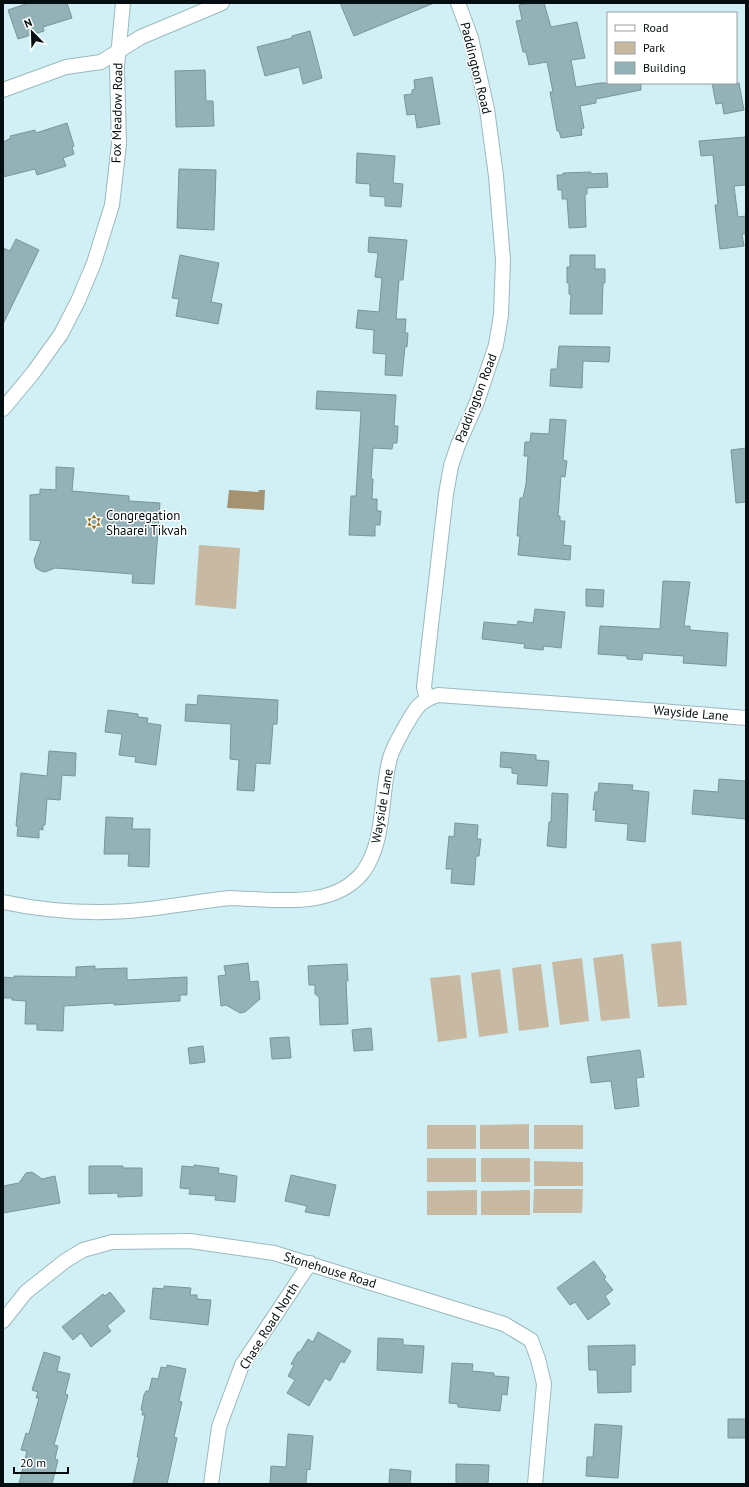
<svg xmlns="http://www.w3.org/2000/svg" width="749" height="1487" viewBox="0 0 749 1487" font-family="'PT Sans',sans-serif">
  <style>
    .green { fill: #c8baa2 }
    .water { fill: #a49270 }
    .building { fill: #93b2b7; stroke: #77959a }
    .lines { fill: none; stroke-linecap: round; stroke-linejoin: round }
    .street-casing { stroke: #9ab9be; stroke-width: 16 }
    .street { stroke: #fff; stroke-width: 14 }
    .labels { text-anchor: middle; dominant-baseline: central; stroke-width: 3; stroke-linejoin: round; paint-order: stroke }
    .street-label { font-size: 13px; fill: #040d0f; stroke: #fff }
    .poi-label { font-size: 13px; fill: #040d0f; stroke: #fff; text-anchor: start }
  </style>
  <rect width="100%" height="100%" fill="#d0f0f6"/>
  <path class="green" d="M199,545L240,548L236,609L195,605Z
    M681,941L687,1005L658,1007L651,944Z
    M623,954L630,1018L601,1021L593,958Z
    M582,958L589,1021L560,1025L552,962Z
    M541,964L549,1027L519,1031L512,968Z
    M500,969L508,1033L479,1037L471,973Z
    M460,975L467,1038L438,1042L430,978Z
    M529,1124V1149H480V1125Z
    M427,1125H476V1149H427Z
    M534,1125H583V1149H534Z
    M427,1158H476V1182H427Z
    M481,1158H530V1182H481Z
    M534,1161L583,1162V1186H534Z
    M534,1189H583L582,1213H533Z
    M477,1190V1215H427V1191Z
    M530,1190V1215H481V1191Z"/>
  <path class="water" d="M229,490L258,492L259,490H265L264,510L227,508Z"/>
  <path class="building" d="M29,3H67L72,18L43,27L44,31L18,39L8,10Z
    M340,3H434L354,36Z
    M531,3H544L551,27L577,22L585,58L571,60L576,87L600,83H641V90L596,99V103L580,106L584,128L581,129L582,135L561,138L559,131H557L550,92H553L547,62L529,65L526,52H523L516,21L522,20L519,5Z
    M310,31L322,78L303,84L299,67L265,76L257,47L292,38V36Z
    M205,70L206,101H213L214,126L176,127L175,71Z
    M432,77L440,124L417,128L415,114L407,115L404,95L412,94V90L415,89L414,80Z
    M712,83H739L744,110L724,114L722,103L716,104Z
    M67,123L74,146L72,147L74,154L63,158L66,166L37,175L35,169L3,177V142L11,138L10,136L35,130L36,133Z
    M746,137V185L734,186L738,217L746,216V234H742L744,246L720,249L715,205H718L713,155L701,156L699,141Z
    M357,153L395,156L393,183L403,184L401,207L385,206V197L370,196V184L356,183Z
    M179,169L216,170L214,230L177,228Z
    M591,172V174L607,173L608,187L587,188V194L585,195L586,227L569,228L567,199H562V190H558L557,175H563V173Z
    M369,237L407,240L403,280H399L396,319H406L405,333H408L407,347L405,346L402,376L385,375L386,354L373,353L374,330L356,328L358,310L379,312L382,278L375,277L378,253L368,252Z
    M16,239L39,250L3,324V248L10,251Z
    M180,255L219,263L211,302L222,304L218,324L176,316L179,299L172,298Z
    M570,255H595V269H605V283H603L602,314H570L571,294H569V283H567V267H570Z
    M559,346L610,347L609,362L583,361L582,388L550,386L551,369H557Z
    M317,391L396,395L394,426H398L397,443H393L392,449L373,448L371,479H373L372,499H377V511H381L380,525H375V536L349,535L351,496H356L361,411L316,409Z
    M550,419L566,420L563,460L567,461L565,477L561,476L558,516H560V521H565L563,545L571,546L570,560L518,555L520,536H517L520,498H523L526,484L528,456H524L525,442H530L531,433L549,434Z
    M746,448V502L736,503L731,450Z
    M56,467L74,468L72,491L129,496V501L160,503L154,584L132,583L133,574L55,568L45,572L41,571L36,568L34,560L41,541L30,540V495L40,494V489L56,490Z
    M663,581L690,582L684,626H690V630L728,633L726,666L683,663L684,656L643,653L642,660L627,659V656L598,654L600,626L660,629Z
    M586,589L604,590L603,607L586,606Z
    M535,609L565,612L561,648L544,646L543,650L524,648L525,644L482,639L484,622L517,625L518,621L533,623Z
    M198,695L278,700L277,724H273L270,764L256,763L254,791L237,790L239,760L230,759L231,724L185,721L186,704L197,705Z
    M108,710L138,714V717L148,718L147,723L161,725L156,765L135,762L136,757L119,755L122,734L105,732Z
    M49,751L76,753L75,776L62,775L60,800L47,799L45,825H43V830L39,829V838L17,836L18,826H16L21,773L47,776Z
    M501,752L536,755V760L549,761L547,786L517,784L518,774L512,773V768L500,767Z
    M719,779L746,781V819L692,814L694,790L718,792Z
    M599,783L633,785L632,790L649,792L645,842L627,840L628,824L595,821L596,810H593L595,792H598Z
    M552,793L568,794L566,848L547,846L549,822H551Z
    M106,817L133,818L132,829H150L149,867L128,866L129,854H104Z
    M455,823L478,825L477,839H481L479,856H476L474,885L451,883L452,869H446L449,836L454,837Z
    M248,963L250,982L258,981L260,999L245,1012L240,1013L226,1005L221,1006L218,976L226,975L224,966Z
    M347,964L348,981H346L348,1024L320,1025L319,997L315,994V985H309L308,966Z
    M95,966V969L127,968V980L187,977V995H180V1001L114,1005V1003L64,1006L63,1031L37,1030V1024H25L26,1001L12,1000V998H3V977L14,978V976L76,977V967Z
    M371,1028L373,1050L354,1051L352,1030Z
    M289,1037L291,1058L272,1059L270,1038Z
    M203,1046L205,1062L190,1064L188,1048Z
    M640,1050L644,1077L636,1078L639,1106L615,1109L611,1081L591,1083L587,1057Z
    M194,1165L219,1168L218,1173L237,1176L235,1202L215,1200L216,1196L189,1194L190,1189L180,1188L182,1166L194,1167Z
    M89,1166H123V1168H142V1196L118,1197V1193L89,1194Z
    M32,1172L42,1179L55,1176L60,1203L3,1213V1186L19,1183L26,1173Z
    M291,1175L336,1185L329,1216L305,1212L307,1206L285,1201Z
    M594,1261L606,1277L604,1279L613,1290L605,1296L610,1304L588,1320L575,1302L570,1305L557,1288Z
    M164,1286L191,1288L190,1295H197V1299L211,1300L208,1325L150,1319L153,1288L164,1289Z
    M110,1292L125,1311L107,1326L111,1331L91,1347L81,1333L73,1340L62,1327L103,1294L105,1296Z
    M318,1332L351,1351L344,1363L341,1361L330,1381L325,1378L309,1406L287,1393L295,1380L288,1376L294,1365L291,1364L298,1352H300L308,1339L313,1342Z
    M378,1338L403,1339V1345L424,1346L422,1373L377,1370Z
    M635,1345V1365H631V1392L598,1393L597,1370H589L588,1346Z
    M44,1352L60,1357L57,1371L70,1374L65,1394L68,1395L54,1445L58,1446L55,1459L58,1460L52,1484H19L27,1451L21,1450L26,1433L29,1434L39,1398H36L38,1392L32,1390Z
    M452,1363L473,1364L472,1371L494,1373V1376L509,1377L507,1395L502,1394L500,1411L458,1407V1404L449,1403Z
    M167,1365L186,1369L179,1401L182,1402L174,1437L177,1438L167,1484H133L139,1457H137L145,1415H142L143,1411L141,1410L144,1395L146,1391H149L152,1378L158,1379L161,1367L167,1368Z
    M728,1419H746V1438H728Z
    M595,1424L622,1426L618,1478L586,1476L587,1457H593Z
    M288,1434L313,1436L310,1470L307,1469L306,1484H270L271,1466L286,1467Z
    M456,1464L489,1465L488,1484H456Z
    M390,1469L411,1471L410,1484H389Z"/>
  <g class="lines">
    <g class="street-casing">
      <path id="street" d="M3,90L66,67L101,62L141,37L222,3
        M3,409L33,373L61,334L78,301L94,263L112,205L119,144L117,67L123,3
        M427,699L424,687L446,494L451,466L458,445L477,402L496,345L501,315L503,260L496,176L487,109L471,38L458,3
        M3,902C45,911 87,914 129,911C163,908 195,902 229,898C237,898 245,899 253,899C290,901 337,905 363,872C386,841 380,794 390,758C393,747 400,736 406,725C416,708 418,702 438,695L660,711L746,718
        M3,1321L26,1292L65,1261L83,1250L112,1242L190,1241L274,1253L504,1324L531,1340L538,1359L544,1384L535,1484
        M211,1484L219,1427L242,1365L310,1263"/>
    </g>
    <use href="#street" class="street"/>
  </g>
  <defs>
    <g id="synagogue-bare" transform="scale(1.2)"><path d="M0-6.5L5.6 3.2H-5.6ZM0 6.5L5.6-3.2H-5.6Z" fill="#946e17" stroke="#fff" stroke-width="2.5" paint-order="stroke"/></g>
  </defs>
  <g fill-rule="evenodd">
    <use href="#synagogue-bare" x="94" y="522"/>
  </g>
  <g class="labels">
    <g class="street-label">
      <text transform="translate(476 68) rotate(76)">Paddington Road</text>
      <text transform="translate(117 113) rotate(-89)">Fox Meadow Road</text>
      <text transform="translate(476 398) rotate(-69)">Paddington Road</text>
      <text transform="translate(691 713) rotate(5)">Wayside Lane</text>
      <text transform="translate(382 806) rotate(-80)">Wayside Lane</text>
      <text transform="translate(330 1270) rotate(17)">Stonehouse Road</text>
      <text transform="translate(269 1326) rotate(-58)">Chase Road North</text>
    </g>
    <g class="poi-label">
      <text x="106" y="515">Congregation<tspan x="106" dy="15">Shaarei Tikvah</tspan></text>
    </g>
  </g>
  <rect width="749" height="1487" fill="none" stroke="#040d0f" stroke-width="8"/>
  <rect x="607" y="12" width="130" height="72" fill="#ffffff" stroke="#9b9e9f"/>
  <rect x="615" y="25" width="20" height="6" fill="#ffffff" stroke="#9b9e9f"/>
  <text x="643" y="32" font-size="12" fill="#040d0f">Road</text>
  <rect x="615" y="42" width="20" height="12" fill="#c8baa2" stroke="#9b9e9f"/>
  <text x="643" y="52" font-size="12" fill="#040d0f">Park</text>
  <rect x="615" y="62" width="20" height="12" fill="#93b2b7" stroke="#9b9e9f"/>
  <text x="643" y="72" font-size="12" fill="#040d0f">Building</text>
  <g transform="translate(32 32) rotate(337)" stroke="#ffffff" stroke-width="3" paint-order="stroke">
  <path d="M0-3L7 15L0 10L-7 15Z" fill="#040d0f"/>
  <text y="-6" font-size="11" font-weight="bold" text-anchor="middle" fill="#040d0f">N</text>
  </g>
  <path d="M14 1467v6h54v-6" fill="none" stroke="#040d0f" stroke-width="2"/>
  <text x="20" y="1467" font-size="12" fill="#040d0f" stroke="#ffffff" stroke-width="3" paint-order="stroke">20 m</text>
</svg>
